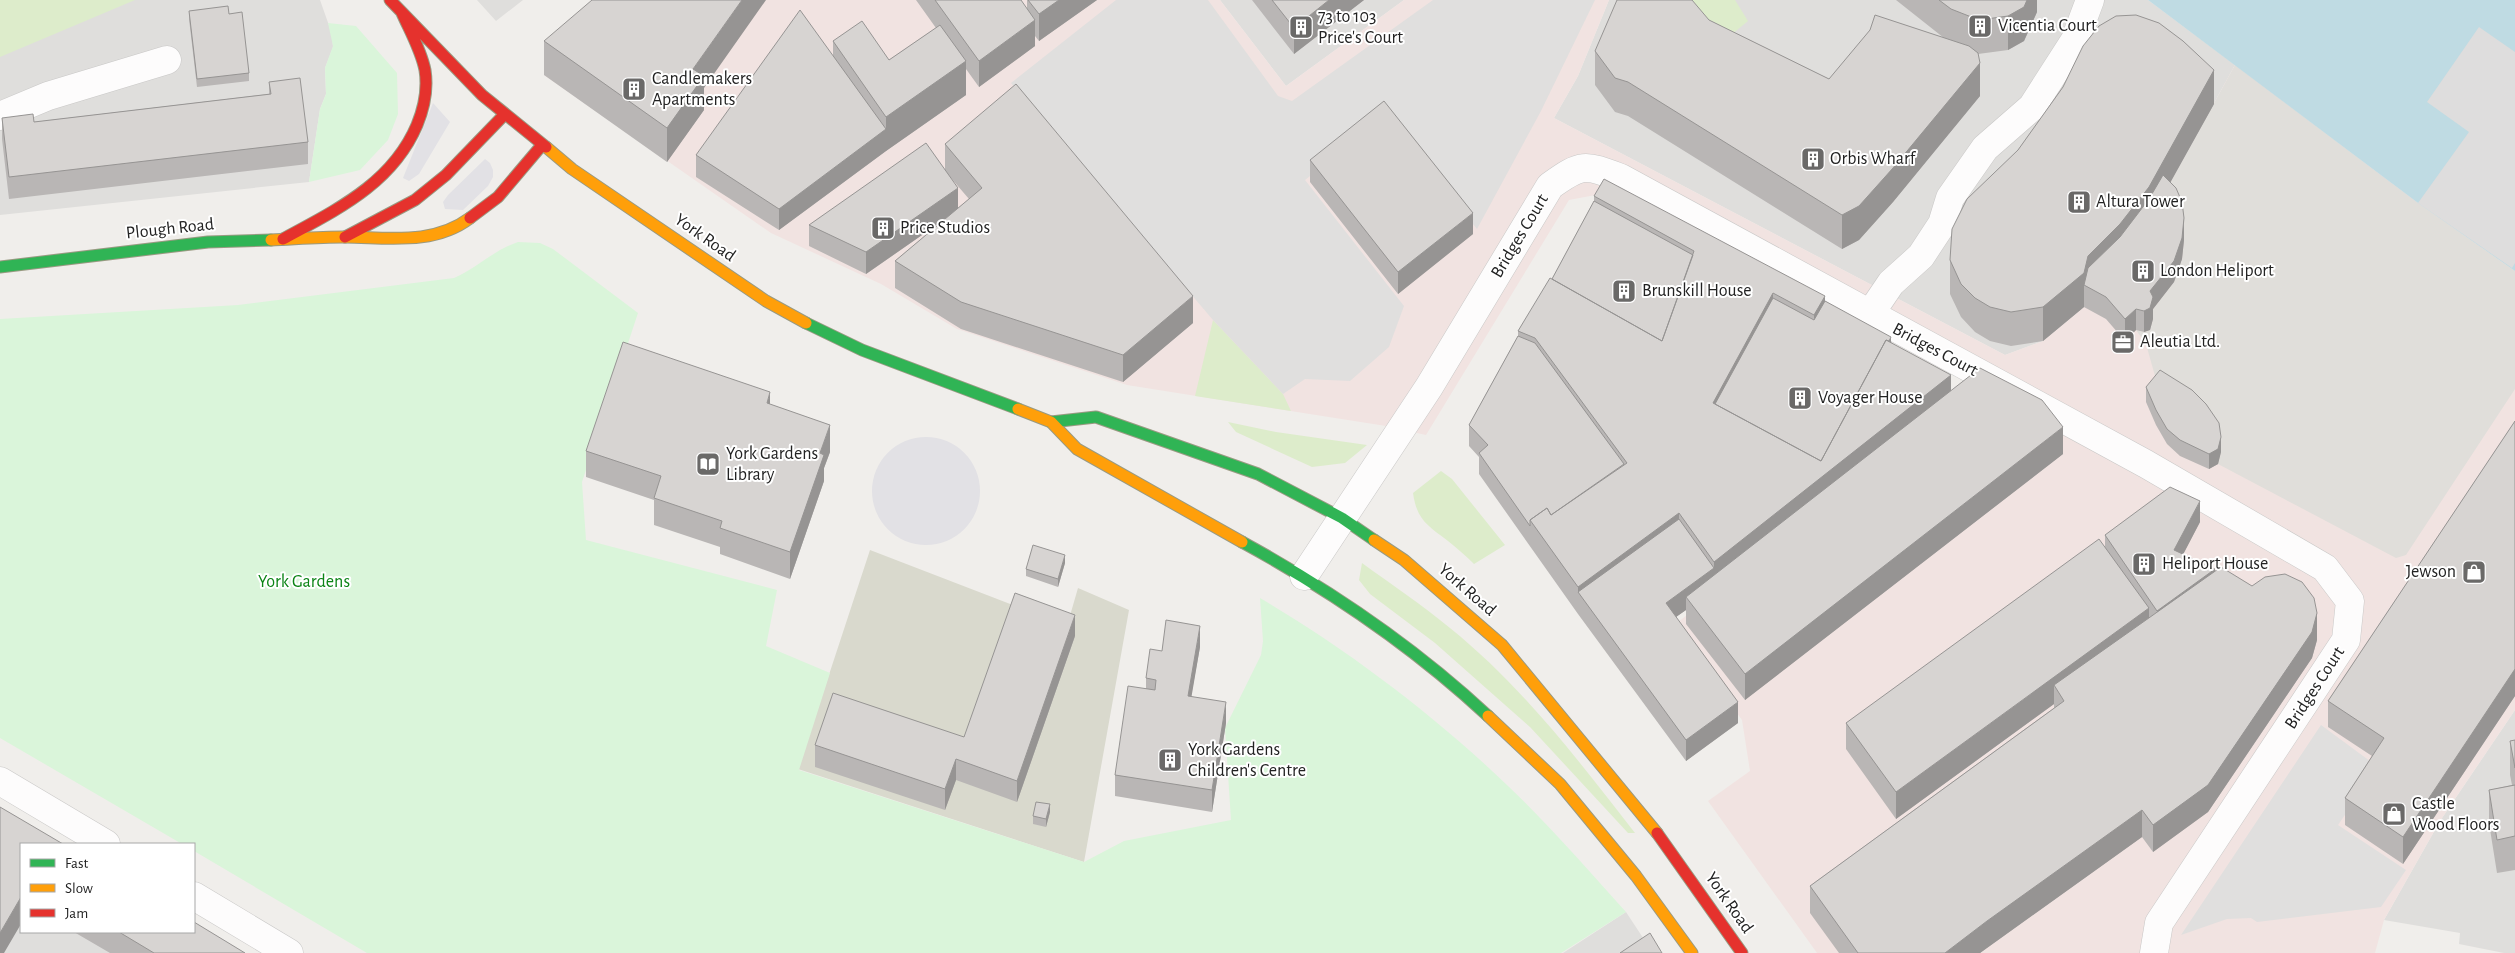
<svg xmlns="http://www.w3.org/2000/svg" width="2515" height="953" viewBox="0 0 2515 953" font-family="'Alegreya Sans',sans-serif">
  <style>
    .residential { fill: #dfdedc }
    .commercial { fill: #f1e3e1 }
    .airport { fill: #e0deda }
    .construction { fill: #d9d9cd }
    .grass { fill: #ddeccb }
    .park { fill: #daf5da }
    .parking { fill: #e0dfde }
    .plaza { fill: #e2e1e5 }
    .water { fill: #bfdbe3 }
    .pier { fill: #dedddd }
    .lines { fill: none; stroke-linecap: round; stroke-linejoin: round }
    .street-casing { stroke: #c9c8c7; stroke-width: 29 }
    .fast-casing { stroke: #999a82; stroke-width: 13 }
    .slow-casing { stroke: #999a82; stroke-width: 13 }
    .jam-casing { stroke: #999a82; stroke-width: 13 }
    .street { stroke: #fdfcfc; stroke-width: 28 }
    .fast { stroke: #30b455; stroke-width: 11 }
    .slow { stroke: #ff9f0a; stroke-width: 11 }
    .jam { stroke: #e5322d; stroke-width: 11 }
    .wall { fill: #b9b6b5; fill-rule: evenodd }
    .shaded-wall { fill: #969493 }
    .building { fill: #d7d4d2; stroke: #969493 }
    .labels { text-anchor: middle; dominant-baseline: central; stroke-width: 4; stroke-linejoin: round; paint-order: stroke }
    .poi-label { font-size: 18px; fill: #222; stroke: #fff; text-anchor: start }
    .street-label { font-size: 18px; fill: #222; stroke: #fff }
    .park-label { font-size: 18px; fill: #0c8416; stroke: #fff }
  </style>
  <rect width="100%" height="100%" fill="#f0eeeb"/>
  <path class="residential" d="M0,0H320L332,34L333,47L325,68L326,94L320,109L309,182L0,215Z
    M477,0H523L496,21Z
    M1220,0H1404L1286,86Z
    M1609,0H2148L2235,65L2163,196L2084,307L2043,341L2005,355L1554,118L1578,76Z
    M2515,710V953H2504L2459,944L2460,933L2384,920L2440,821Z
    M0,824L21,844V932H183L219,953H0Z
    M1626,912L1653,953H1563Z"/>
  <path class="commercial" d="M632,0H1220L1286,86L1404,0H1609L1578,76L1554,118L2005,355L2043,341L2084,307L2163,196L2235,65L2418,203L2515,271V710L2440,821L2384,920L2375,953H1817L1708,801L1750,771L1742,720L1673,626L1973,391L1970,379L1606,193L1569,200L1426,435L1386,426L1127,385L957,329L881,284L771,233L544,75Z"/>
  <path class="airport" d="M2235,65L2418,203L2515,271V389L2406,555L2396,558L2218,464L2221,452L2218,438L2155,376L2146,344L2136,330L2144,332L2150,330L2153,319L2150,313L2174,282L2182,259L2184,240L2163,196Z"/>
  <path class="construction" d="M870,550L1067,626L1078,588L1129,610L1084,862L798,769Z"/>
  <path class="grass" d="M0,0H135L0,57Z
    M1664,0H1735L1748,21L1709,53Z
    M1213,320L1283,394L1291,411L1195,396Z
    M1228,422L1276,432L1367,445L1345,463L1312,467L1236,432Z
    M1441,471L1452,479L1505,545L1474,564C1466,556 1457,548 1448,541C1427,525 1417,520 1413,493Z
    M1362,563C1391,584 1422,605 1450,628C1522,686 1579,761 1635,833H1628L1530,727L1435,643L1370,594L1359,580Z"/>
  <path class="park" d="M328,23L356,26L397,73L398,114L388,140L360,170L309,182L320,109L326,94L325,68L333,46Z
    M518,242L540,243L553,249L638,313L582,482L586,540L777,590L766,646L830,673L799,770L1084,862L1124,841L1231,820L1225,728L1261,655L1263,641L1260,598C1348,650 1433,714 1507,785C1549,825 1587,869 1626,912L1561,953H367L194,851V844H182L0,738V319L238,305L454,278C477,268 494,250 518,242Z"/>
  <path class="parking" d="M1116,0H1208L1278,96L1292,101L1433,0H1595L1541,111L1477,229L1385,117L1305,180L1404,306L1389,347L1350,381L1305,379L1283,394L1213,320L1011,83Z
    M2321,725L2378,767L2338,825L2406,870L2381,907L2257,922L2251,918L2227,919L2181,935Z"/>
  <path class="plaza" d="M433,103L450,122L419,174L409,181L403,178Z
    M485,159L490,163L493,170V177L488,186L463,210L445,209L443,202L448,195Z
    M872 491a54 54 0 1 1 108 0a54 54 0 1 1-108 0Z"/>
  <path class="water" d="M2148,0H2515V271L2418,203Z"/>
  <path class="pier" d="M2479,27L2515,52V263L2512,268L2418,203L2469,132L2427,102Z"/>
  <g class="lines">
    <g class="street-casing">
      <path id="street" d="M0,116L48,96L167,60
        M1870,314L1891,283L1921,256L1942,224L1950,198L1985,148L2032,107L2075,40L2090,0
        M1304,576L1429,387L1550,186C1582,163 1584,164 1621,178L2146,464L2325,568L2350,601L2346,640L2159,923L2154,953
        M0,781L106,844
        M194,896L289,953"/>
    </g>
    <g class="fast-casing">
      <path id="fast" d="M0,267L208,242L271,240
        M806,323L862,350L1018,409
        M1051,422L1096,417L1258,474L1342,518L1374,540
        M1242,542C1330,590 1414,647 1488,716"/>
    </g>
    <g class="slow-casing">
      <path id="slow" d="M546,147L572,169L766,301L806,323
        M271,240C295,239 319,237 344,237C386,237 433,246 470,218
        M1018,409L1051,422L1077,449L1242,542
        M1374,540L1404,560L1502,645L1657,833
        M1488,716L1560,784L1636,876L1692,953"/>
    </g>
    <g class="jam-casing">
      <path id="jam" d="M390,0L482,95L546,147
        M470,218L498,197L542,145
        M345,237L415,200L446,175L504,115
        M283,239C336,210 392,184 417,125C424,108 428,89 425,70C421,50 410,31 402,13
        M1657,833L1742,953"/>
    </g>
    <use href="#street" class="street"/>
    <use href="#fast" class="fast"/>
    <use href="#slow" class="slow"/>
    <use href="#jam" class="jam"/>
  </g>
  <path class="wall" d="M916,0H1021L1027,9V0H1097L1039,41L1035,36V46L979,87L966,69V95L886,151L779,230L696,177V155L833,56V41L889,60L936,28Z
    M1252,0H1364L1294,54Z
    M1896,0H2037V12L2024,41L2008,50L1978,54L1980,96L1893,202L1859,240L1842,249L1628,116L1615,112L1595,85V51L1709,20L1829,79L1944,38Z
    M189,11L229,14L249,73V81L197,87L189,19Z
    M544,41L704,88V110L667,162L544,75Z
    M269,82L308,142V164L9,199L2,139V118L34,122L269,94Z
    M2063,87L2214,104L2170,182L2184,240L2182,259L2174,282L2153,309V319L2150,330L2144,332L2136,330L2125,341L2106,319L2084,307L2043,341L2011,346L1990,341L1975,332L1961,317L1950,294V260L2018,150Z
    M945,144L1193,323L1123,382L961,329L895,288V261L945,219L866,274L809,246V225L945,169ZM951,178L969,199L958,208Z
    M1310,160L1473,234L1398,294L1310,182Z
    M1594,196L1825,301L1891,342L1951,391L2063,454L1745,700L1686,624V610L1676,617L1738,723L1686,761L1578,614L1479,474V457L1469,446V425L1518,336V331L1552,279L1594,201Z
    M2146,387L2221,452L2218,464L2209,469L2180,456L2167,444L2156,425L2146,402Z
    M770,405L830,452L824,468V481L790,579L720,554V547L654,525V500L586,477V451Z
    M2515,421V696L2403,864L2345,825V798L2372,756L2328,727V701Z
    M2200,522L2183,554L2215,572L2317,640L2312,658L2208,812L2153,852L2142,837L1980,953H1839L1810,913V886L2054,708V704L1896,819L1846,749V723L2105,547V535Z
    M1065,563L1058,587L1026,576V569Z
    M1075,636L1017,802L956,780L945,810L815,767V745L964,737Z
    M1200,647L1191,696L1226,723L1212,812L1115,796V775L1146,688V678L1162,651Z
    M2515,740V870L2497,873L2489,823V790L2512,785L2510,775V741Z
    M1050,812L1046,827L1033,824V816Z
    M74,932H194L245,953H110Z"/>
  <path class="shaded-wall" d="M742,0H766L704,88V110L667,162V128L693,69Z
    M1059,0H1097L1039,41V14Z
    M1329,0H1364L1294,54V28Z
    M2027,0H2037V12L2024,41L2008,50V16Z
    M1035,20V46L979,87V61Z
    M966,61V95L886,151L779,230V209L886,129V117Z
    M1980,63V96L1893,202L1859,240L1842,249V215Z
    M2214,70V104L2149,221L2084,285V307L2043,341V307Z
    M958,188V210L866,274V252Z
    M1473,213V234L1398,294V272Z
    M2184,218V240L2182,259L2174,282L2153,309V319L2150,330L2144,332V311L2150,291Z
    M1773,293V319L1722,413L1713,403Z
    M1193,296V323L1123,382V355Z
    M1825,296V323L1814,341V315Z
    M2136,309V330L2125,341V319Z
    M1891,337V358L1951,375V402L1686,597V610L1666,624V603L1714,568V562Z
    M770,392V419L767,403Z
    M830,425V452L824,468V481L790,579V552L820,453Z
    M2063,427V454L1745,700V674Z
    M2221,437V452L2218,464L2209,469V454Z
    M2200,501V522L2174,572V550Z
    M1679,513V540L1578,592V587Z
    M1065,555V563L1058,587V579Z
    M2215,569V591L2157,632V611Z
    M2149,608V635L2054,685V704L1896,819V792Z
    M2317,613V640L2312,658L2208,812L2153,852V825Z
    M1075,615V636L1017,802V781Z
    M1200,626V647L1188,717V696Z
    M2515,669V696L2403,864V837Z
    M1226,702V723L1212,812V790Z
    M1738,702V723L1686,761V740Z
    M956,759V780L945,810V789Z
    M1050,804V812L1046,827V819Z
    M2142,810V837L1980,953H1945L1987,921Z
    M21,897V924L4,953H0V933Z"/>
  <path class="building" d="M592,0H742L693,69L704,76L667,128L544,41Z
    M935,0H1021L1035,20L979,61Z
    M1028,0H1059L1039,14Z
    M1272,0H1329L1294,28Z
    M1617,0H1692L1709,20L1829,79L1870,30L1875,15L1969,46L1978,53L1980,63L1893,168L1859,206L1842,215L1628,82L1615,78L1595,51Z
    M1939,0H2027L2024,7L2008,16L1979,20L1951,9Z
    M228,6L229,14L242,12L249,73L197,79L189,11Z
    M800,10L886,129L779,209L696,155Z
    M2136,15L2159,23L2183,41L2214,70L2149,187L2120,224L2088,256L2084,273L2043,307L2011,312L1990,307L1975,298L1961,284L1950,260L1952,229L1967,199L2018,150L2063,87L2083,46L2099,26L2116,16Z
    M862,21L889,60L940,25L966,61L886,117L833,41Z
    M300,78L308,142L9,177L2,118L33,114L34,122L271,94L269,82Z
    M1016,84L1193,296L1123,355L961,302L895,261L982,188L945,144Z
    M1384,101L1473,213L1398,272L1310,160Z
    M926,143L958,188L866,252L809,225Z
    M2163,175L2176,188L2182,202L2184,218L2182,238L2174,261L2150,291L2153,297L2150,308L2144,311L2136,309L2125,319L2106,297L2084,285L2088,268L2120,237L2149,199Z
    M1604,179L1825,296L1814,315L1773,293L1713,403L1821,461L1886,340L1951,375L1714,562L1679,513L1578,587L1530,520L1547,508L1551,515L1627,463L1535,338L1518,331L1550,278L1662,341L1694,251L1594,196Z
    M1594,201L1693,255L1662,341L1552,279Z
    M1773,298L1814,320L1825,301L1891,337L1889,341L1886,340L1821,461L1715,404Z
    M1518,336L1535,343L1624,464L1551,515L1547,508L1530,520V526L1479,453L1488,445L1469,425Z
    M623,342L770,392L767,403L830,425L820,453L824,455L790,552L720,528L722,521L654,498L661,476L586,451Z
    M1980,368L2042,400L2063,427L1745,674L1686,597Z
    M2160,370L2192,390L2206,404L2219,423L2221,437L2218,449L2209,454L2180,440L2167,429L2156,410L2146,387Z
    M2515,421V669L2403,837L2345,798L2384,738L2328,701Z
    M2170,487L2200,501L2174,550L2215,569L2157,611L2105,535Z
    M1679,519L1714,568L1666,603L1738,702L1686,740L1578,592Z
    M2099,539L2149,608L1896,792L1846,723Z
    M1033,545L1065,555L1058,579L1026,569Z
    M2221,567L2252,586L2265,577L2285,574L2302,582L2314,598L2317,613L2312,632L2208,785L2153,825L2142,810L1987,921L1945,953H1858L1810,886L2064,701L2054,685Z
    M1015,593L1075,615L1017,781L956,759L945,789L815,745L833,693L964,737Z
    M1166,620L1200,626L1188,696L1226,702L1212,790L1115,775L1128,686L1155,690L1156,680L1146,678L1150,649L1162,651Z
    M2515,740V768L2510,741Z
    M2515,785V836L2497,840L2489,790Z
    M1036,802L1050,804L1046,819L1033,816Z
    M0,807L63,844H21V897L0,933Z
    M194,922L245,953H154L119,932H194Z
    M1650,933L1662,953H1620Z"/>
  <defs>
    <g id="building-square" transform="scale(1.25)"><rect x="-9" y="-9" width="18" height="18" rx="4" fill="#6a6968" stroke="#fff"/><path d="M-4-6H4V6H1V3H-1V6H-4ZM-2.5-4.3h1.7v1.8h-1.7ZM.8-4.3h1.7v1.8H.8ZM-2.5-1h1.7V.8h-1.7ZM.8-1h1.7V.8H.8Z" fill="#fff"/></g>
    <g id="office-square" transform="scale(1.25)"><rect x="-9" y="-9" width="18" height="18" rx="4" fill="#6a6968" stroke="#fff"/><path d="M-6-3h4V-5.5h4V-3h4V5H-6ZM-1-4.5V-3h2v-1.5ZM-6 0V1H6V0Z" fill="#fff"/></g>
    <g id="library-square" transform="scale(1.25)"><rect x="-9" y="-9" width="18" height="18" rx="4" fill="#6a6968" stroke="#fff"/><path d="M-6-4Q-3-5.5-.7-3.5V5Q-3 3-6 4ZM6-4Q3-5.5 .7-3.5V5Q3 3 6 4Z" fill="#fff"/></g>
    <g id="shop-square" transform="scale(1.25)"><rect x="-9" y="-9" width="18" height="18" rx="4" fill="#6a6968" stroke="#fff"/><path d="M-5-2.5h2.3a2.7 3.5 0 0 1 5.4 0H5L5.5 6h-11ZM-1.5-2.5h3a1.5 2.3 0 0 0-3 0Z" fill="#fff"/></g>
  </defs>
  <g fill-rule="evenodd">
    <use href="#building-square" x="1980" y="26"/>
    <use href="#building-square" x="1301" y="27"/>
    <use href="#building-square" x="634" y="89"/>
    <use href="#building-square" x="1813" y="159"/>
    <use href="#building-square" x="2079" y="202"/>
    <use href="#building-square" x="883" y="228"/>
    <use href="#building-square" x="2143" y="271"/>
    <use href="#building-square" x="1624" y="291"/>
    <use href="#office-square" x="2123" y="342"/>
    <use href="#building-square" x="1800" y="398"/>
    <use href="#library-square" x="708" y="464"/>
    <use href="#building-square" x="2144" y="564"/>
    <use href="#shop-square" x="2474" y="572"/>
    <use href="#building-square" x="1170" y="760"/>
    <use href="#shop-square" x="2394" y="814"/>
  </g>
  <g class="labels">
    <g class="poi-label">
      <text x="1318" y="17">73 to 103<tspan x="1318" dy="21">Price's Court</tspan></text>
      <text x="1998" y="26">Vicentia Court</text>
      <text x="652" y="79">Candlemakers<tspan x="652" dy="21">Apartments</tspan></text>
      <text x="1830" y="159">Orbis Wharf</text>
      <text x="2096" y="202">Altura Tower</text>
      <text x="900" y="228">Price Studios</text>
      <text x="2160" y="271">London Heliport</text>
      <text x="1642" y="291">Brunskill House</text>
      <text x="2140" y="342">Aleutia Ltd.</text>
      <text x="1818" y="398">Voyager House</text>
      <text x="726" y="454">York Gardens<tspan x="726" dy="21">Library</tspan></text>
      <text x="2162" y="564">Heliport House</text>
      <text x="2456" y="572" text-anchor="end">Jewson</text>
      <text x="1188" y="750">York Gardens<tspan x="1188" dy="21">Children's Centre</tspan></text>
      <text x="2412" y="804">Castle<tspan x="2412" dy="21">Wood Floors</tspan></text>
    </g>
    <g class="street-label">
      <text transform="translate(170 229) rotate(-6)">Plough Road</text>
      <text transform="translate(1520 236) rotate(-59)">Bridges Court</text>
      <text transform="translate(705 238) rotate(35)">York Road</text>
      <text transform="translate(1935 350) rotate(28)">Bridges Court</text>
      <text transform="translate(1467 590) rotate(41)">York Road</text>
      <text transform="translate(2315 688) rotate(-57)">Bridges Court</text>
      <text transform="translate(1729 903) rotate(55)">York Road</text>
    </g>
    <g class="park-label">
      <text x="304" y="582">York Gardens</text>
    </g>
  </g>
  <rect x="20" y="843" width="175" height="90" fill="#ffffff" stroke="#a7a7a7"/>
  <rect x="30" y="859" width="25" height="8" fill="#30b455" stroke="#a7a7a7"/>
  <text x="65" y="868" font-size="15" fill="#222222">Fast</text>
  <rect x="30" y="884" width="25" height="8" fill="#ff9f0a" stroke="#a7a7a7"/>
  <text x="65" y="893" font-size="15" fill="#222222">Slow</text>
  <rect x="30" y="909" width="25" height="8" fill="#e5322d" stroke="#a7a7a7"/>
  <text x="65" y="918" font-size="15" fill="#222222">Jam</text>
</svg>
